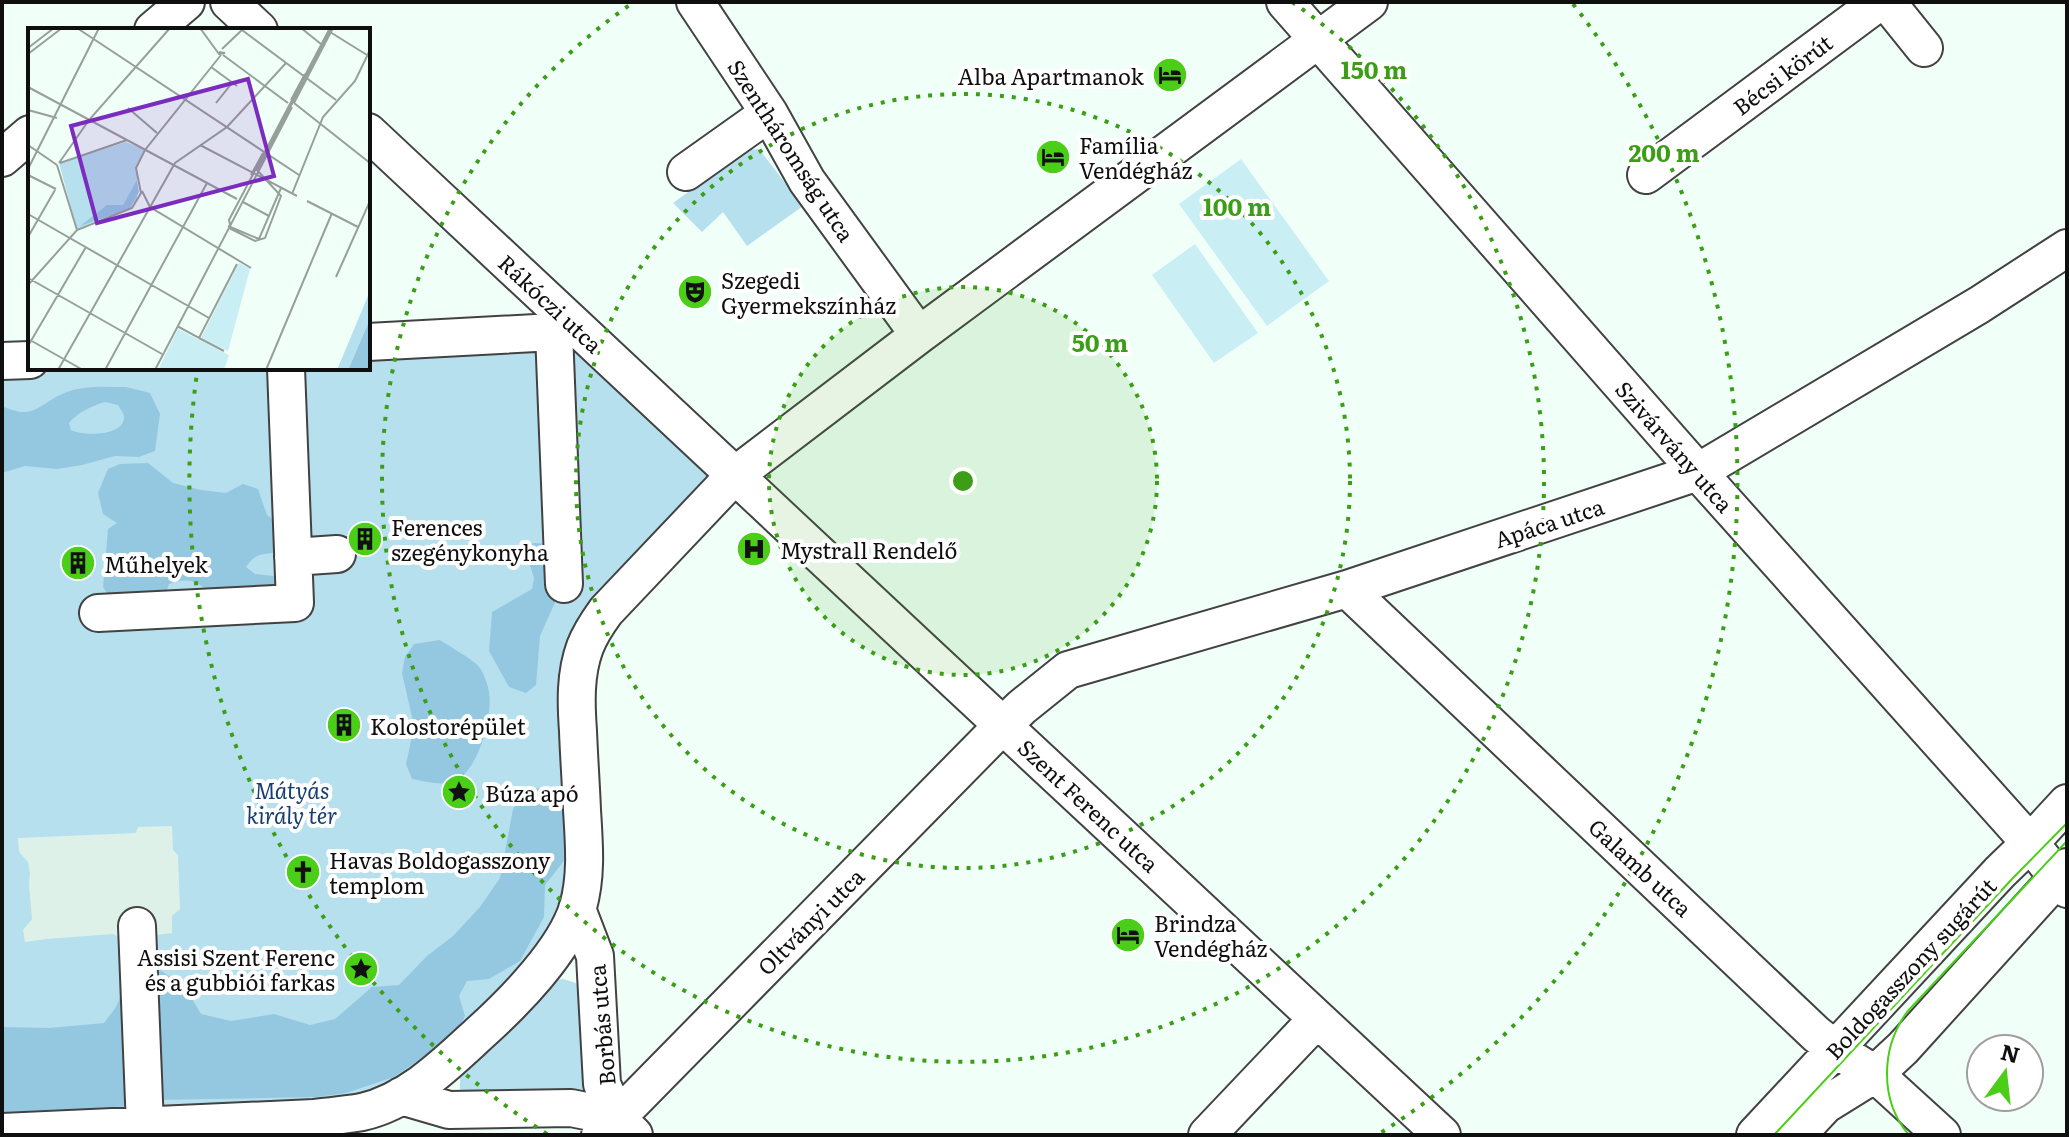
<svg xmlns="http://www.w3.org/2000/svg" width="2069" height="1137" viewBox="0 0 2069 1137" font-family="Literata,serif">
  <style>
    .green { fill: #b6e0ee }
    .forest { fill: #94c8e1; fill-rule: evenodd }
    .pitch { fill: #c9eff4 }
    .plaza { fill: #def1e8 }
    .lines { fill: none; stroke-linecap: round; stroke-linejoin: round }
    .minor-casing { stroke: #424242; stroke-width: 40 }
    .minor { stroke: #fff; stroke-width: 36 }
    .tram { stroke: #4ace18; stroke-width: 2 }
    .ring { fill: none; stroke: #3b9e16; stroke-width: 4; stroke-dasharray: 4 8 }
    .labels { text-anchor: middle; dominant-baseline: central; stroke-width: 8; stroke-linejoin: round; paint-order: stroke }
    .street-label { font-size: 22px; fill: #0f0f0f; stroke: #fff }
    .poi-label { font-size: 22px; fill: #0f0f0f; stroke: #fff; text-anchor: start }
    .park-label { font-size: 22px; font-style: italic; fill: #183e6f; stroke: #fff }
    .inset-road { fill: none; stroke: #979f9b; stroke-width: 2 }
    .view { fill: #7b2cbf; fill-opacity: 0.15; stroke: #7b2cbf; stroke-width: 4 }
    .inset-edge { fill: none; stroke: #0f0f0f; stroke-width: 4 }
    .centre { fill: #3b9e16; stroke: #fff; stroke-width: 4 }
    .ring-label { font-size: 24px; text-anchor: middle; font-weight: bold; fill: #3b9e16; stroke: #fff; stroke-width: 8; stroke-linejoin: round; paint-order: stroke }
  </style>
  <rect width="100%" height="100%" fill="#f1fff9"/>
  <path class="green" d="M759,149L803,206L747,246L723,212L702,232L673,203L746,150Z
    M554,332L734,476L594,628L577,909L401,1096L2,1132V361L30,368H368V342Z
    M563,979L576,983L582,991L588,1083L584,1091L577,1096L465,1098L460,1090V1078L555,980Z"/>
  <path class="forest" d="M126,387L150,393L160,414L155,451L139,457L115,456L82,465L57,469L25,466L2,473V406C36,422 39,402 67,392C86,385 107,387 126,387ZM105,402L118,405C120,409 124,413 124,417C124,437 82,436 71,430L69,423C78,412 92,406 105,402Z
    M148,463L173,483L201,490L226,493L243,484L258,489L267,515L275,521L279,539L274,553C260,554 254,555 246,567L255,574L274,576L278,580L274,589L211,596C200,580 187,577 169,584L164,598L111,599L103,587L108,529L117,523L103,514L98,493L108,469L120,464Z
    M533,543L551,544L557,598L540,636L536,685L526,693L509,687L489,651L492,612L532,589L534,578L526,553Z
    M440,640C449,646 477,662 480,668C484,674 488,685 489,692C493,717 478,777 449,783C437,785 424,781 412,779L406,764L414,726L402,673L405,657L414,644Z
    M554,787L563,793L567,857L545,885L544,917L520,961L489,979L467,981L459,996L465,1016L456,1034L394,1077L346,1093L318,1097L154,1100L135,1106L2,1112V1027L50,1028L104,1023L116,1007L123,990L160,970L185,987L201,1014L231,1021L274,1014L310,1025L335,1019L372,987L399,985L427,956L453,936L480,907L500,878L513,809L528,789Z"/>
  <path class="pitch" d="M1241,159L1329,281L1267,326L1179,204Z
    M1195,244L1258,333L1214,363L1152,275Z"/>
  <path class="plaza" d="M172,826L173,850L178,855L180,909L172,916V933L157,935L153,938L123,939L113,934L46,939L25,942L23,930L32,919L29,885L30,873L28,862L19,852L18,838L136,833L138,827Z"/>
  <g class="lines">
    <g class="minor-casing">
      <path id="minor" d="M229,2L259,30
        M695,2L769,113L807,181L919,335
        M1285,2L1698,472L2030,843L2067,889
        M1887,2L1924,48
        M153,30L186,2
        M368,132C726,466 1083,802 1442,1135
        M2,158L30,134
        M686,172L769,113
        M1646,175L1879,2
        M554,332L564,584
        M368,342L554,332L568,319
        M2,361L30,360
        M293,557L337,554
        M1347,589L1816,1034L1835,1049L1875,1074L1942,1135
        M98,613L295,603L286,368
        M577,909L595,956L602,1084L616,1117L634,1135
        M137,926L145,1126
        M401,1096L449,1110L571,1108L616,1117
        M2,1132L314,1118C329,1116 346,1115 362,1112C410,1101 447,1063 482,1031C515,1001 565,950 578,907C587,875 584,843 582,810C581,784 579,758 578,731C576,703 575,674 585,647C590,634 598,622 606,611L734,476L919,335L1369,2
        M600,1135L1003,725L1022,707L1068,670L1347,589L1698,472L1979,305L2067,248
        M1207,1135L1317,1019
        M1755,1135L2000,872L2030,843L2067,803
        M1797,1135L1825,1105L1875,1074L1903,1048L2067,867"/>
    </g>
    <use href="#minor" class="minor"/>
    <path class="tram" d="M1774,1135L2012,879L2067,823
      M1909,1135C1879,1100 1881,1048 1907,1012L2067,841"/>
  </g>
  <circle cx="963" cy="481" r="194" fill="#3b9e16" fill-opacity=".12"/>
  <g class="ring">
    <circle cx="963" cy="481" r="194"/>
    <circle cx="963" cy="481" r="387"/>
    <path d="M1292 2A581 581 0 1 1 634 2"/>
    <path d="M547 1134A774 774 0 0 1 197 373M1573 4A774 774 0 0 1 1379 1134"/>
  </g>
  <defs>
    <g id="hotel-disc" transform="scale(1.8)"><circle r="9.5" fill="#4ace18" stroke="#fff"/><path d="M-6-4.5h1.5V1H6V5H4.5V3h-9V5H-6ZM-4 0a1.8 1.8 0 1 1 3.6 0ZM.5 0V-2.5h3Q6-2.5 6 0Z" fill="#111"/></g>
    <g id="theatre-disc" transform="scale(1.8)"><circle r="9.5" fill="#4ace18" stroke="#fff"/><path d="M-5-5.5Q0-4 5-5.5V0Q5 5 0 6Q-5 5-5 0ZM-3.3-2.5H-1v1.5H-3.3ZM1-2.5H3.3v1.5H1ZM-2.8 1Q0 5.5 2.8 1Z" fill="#111"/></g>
    <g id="building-disc" transform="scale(1.8)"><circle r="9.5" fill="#4ace18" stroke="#fff"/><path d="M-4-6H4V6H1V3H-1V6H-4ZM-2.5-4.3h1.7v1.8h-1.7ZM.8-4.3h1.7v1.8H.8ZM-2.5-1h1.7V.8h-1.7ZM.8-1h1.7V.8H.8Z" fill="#111"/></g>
    <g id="hospital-disc" transform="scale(1.8)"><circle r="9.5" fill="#4ace18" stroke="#fff"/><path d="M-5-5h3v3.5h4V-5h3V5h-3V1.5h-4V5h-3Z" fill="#111"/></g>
    <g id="sight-disc" transform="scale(1.8)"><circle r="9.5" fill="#4ace18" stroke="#fff"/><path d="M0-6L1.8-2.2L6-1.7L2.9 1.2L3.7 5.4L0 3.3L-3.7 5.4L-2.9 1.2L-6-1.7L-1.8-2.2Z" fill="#111"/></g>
    <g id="church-disc" transform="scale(1.8)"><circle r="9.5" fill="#4ace18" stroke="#fff"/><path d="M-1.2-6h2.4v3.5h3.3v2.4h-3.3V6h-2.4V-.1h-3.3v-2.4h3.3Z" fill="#111"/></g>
  </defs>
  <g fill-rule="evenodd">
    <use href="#hotel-disc" x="1170" y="75"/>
    <use href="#hotel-disc" x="1053" y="157"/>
    <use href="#theatre-disc" x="695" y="292"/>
    <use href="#building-disc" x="365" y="539"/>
    <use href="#hospital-disc" x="754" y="549"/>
    <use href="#building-disc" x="78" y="563"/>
    <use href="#building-disc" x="344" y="725"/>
    <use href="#sight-disc" x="459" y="792"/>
    <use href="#church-disc" x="303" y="872"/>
    <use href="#hotel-disc" x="1128" y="935"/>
    <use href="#sight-disc" x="361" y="969"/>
  </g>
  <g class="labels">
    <g class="street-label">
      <text transform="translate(1782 74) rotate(-37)">Bécsi körút</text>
      <text transform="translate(792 150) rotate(57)">Szentháromság utca</text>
      <text transform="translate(551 303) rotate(43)">Rákóczi utca</text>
      <text transform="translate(1675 446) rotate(49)">Szivárvány utca</text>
      <text transform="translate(1549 522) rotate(-18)">Apáca utca</text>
      <text transform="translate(1089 805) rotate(43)">Szent Ferenc utca</text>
      <text transform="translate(1641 867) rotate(43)">Galamb utca</text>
      <text transform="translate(810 921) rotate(-45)">Oltványi utca</text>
      <text transform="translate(1910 968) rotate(-47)">Boldogasszony sugárút</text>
      <text transform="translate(601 1025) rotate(-95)">Borbás utca</text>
    </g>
    <g class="poi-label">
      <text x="1144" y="75" text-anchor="end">Alba Apartmanok</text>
      <text x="1079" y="144">Família<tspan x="1079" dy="25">Vendégház</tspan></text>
      <text x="721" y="279">Szegedi<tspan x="721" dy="25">Gyermekszínház</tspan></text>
      <text x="391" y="526">Ferences<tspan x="391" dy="25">szegénykonyha</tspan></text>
      <text x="780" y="549">Mystrall Rendelő</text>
      <text x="104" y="563">Műhelyek</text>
      <text x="370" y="725">Kolostorépület</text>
      <text x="485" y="792">Búza apó</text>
      <text x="329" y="859">Havas Boldogasszony<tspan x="329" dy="25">templom</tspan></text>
      <text x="1154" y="922">Brindza<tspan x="1154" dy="25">Vendégház</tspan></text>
      <text x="335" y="956" text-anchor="end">Assisi Szent Ferenc<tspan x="335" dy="25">és a gubbiói farkas</tspan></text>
    </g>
    <g class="park-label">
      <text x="292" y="789">Mátyás<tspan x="292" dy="25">király tér</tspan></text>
    </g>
  </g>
  <g transform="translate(28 28)">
    <rect width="342" height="342" fill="#f1fff9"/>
    <path d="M98,114L117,122L109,136V173L49,202L31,135ZM342,263V291L320,342H309Z" fill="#b6e0ee"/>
    <path d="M109,152L111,164L102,181L52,198L79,177H95ZM342,291V342H320Z" fill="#94c8e1"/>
    <path d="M211,235L222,241L200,323L173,310ZM150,301L201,327L196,342H130Z" fill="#c9eff4"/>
    <path class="inset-road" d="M49,0L271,147M172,0L191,26L197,25L191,24M273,0L293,16M302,0L201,192L203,201L227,213L237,210L253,168L229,142L304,0M214,2L308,72M302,4L339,27M0,20L26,0M194,21L216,0M0,26L34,0M195,27L260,75M183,39L209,58M0,59L209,171M263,72L277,46M188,75L204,55M266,75L342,135M266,75L305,0M100,80L129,105M0,82L29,90M0,117L29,137M172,117L269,168M31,135L61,92L142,0M32,135L99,112M29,137L49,202M0,141L71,0M0,147L28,161M223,147L235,125M114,163L122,179L223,240M264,166L295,89L327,53L342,22M279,173L330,199M215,174L241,188M0,186L181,290M200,198L231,211L253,160M0,209L27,162M308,249L342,173M2,251L134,326M0,257L49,202L104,180L113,165L108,140L117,122L193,27M149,298L171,310L209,236M171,310L196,323M2,312L55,342M0,318L58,219M30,342L147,135L199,99L258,35M77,342L179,155M127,342L264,79M238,342L304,185"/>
    <path class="view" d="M220,51L246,148L69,195L43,98Z"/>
    <rect width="342" height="342" class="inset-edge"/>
  </g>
  <circle cx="963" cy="481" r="12" class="centre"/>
  <g class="ring-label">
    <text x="1374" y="79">150 m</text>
    <text x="1664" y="162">200 m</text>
    <text x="1237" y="216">100 m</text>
    <text x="1100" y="352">50 m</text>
  </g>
  <rect width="2069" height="1137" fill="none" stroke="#0f0f0f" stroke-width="8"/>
  <g transform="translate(2005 1073) rotate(15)"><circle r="38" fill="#ffffff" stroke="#9f9f9f" stroke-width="2"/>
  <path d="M0-6L14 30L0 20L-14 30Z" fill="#4ace18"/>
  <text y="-12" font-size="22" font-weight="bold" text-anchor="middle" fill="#0f0f0f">N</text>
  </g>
</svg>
